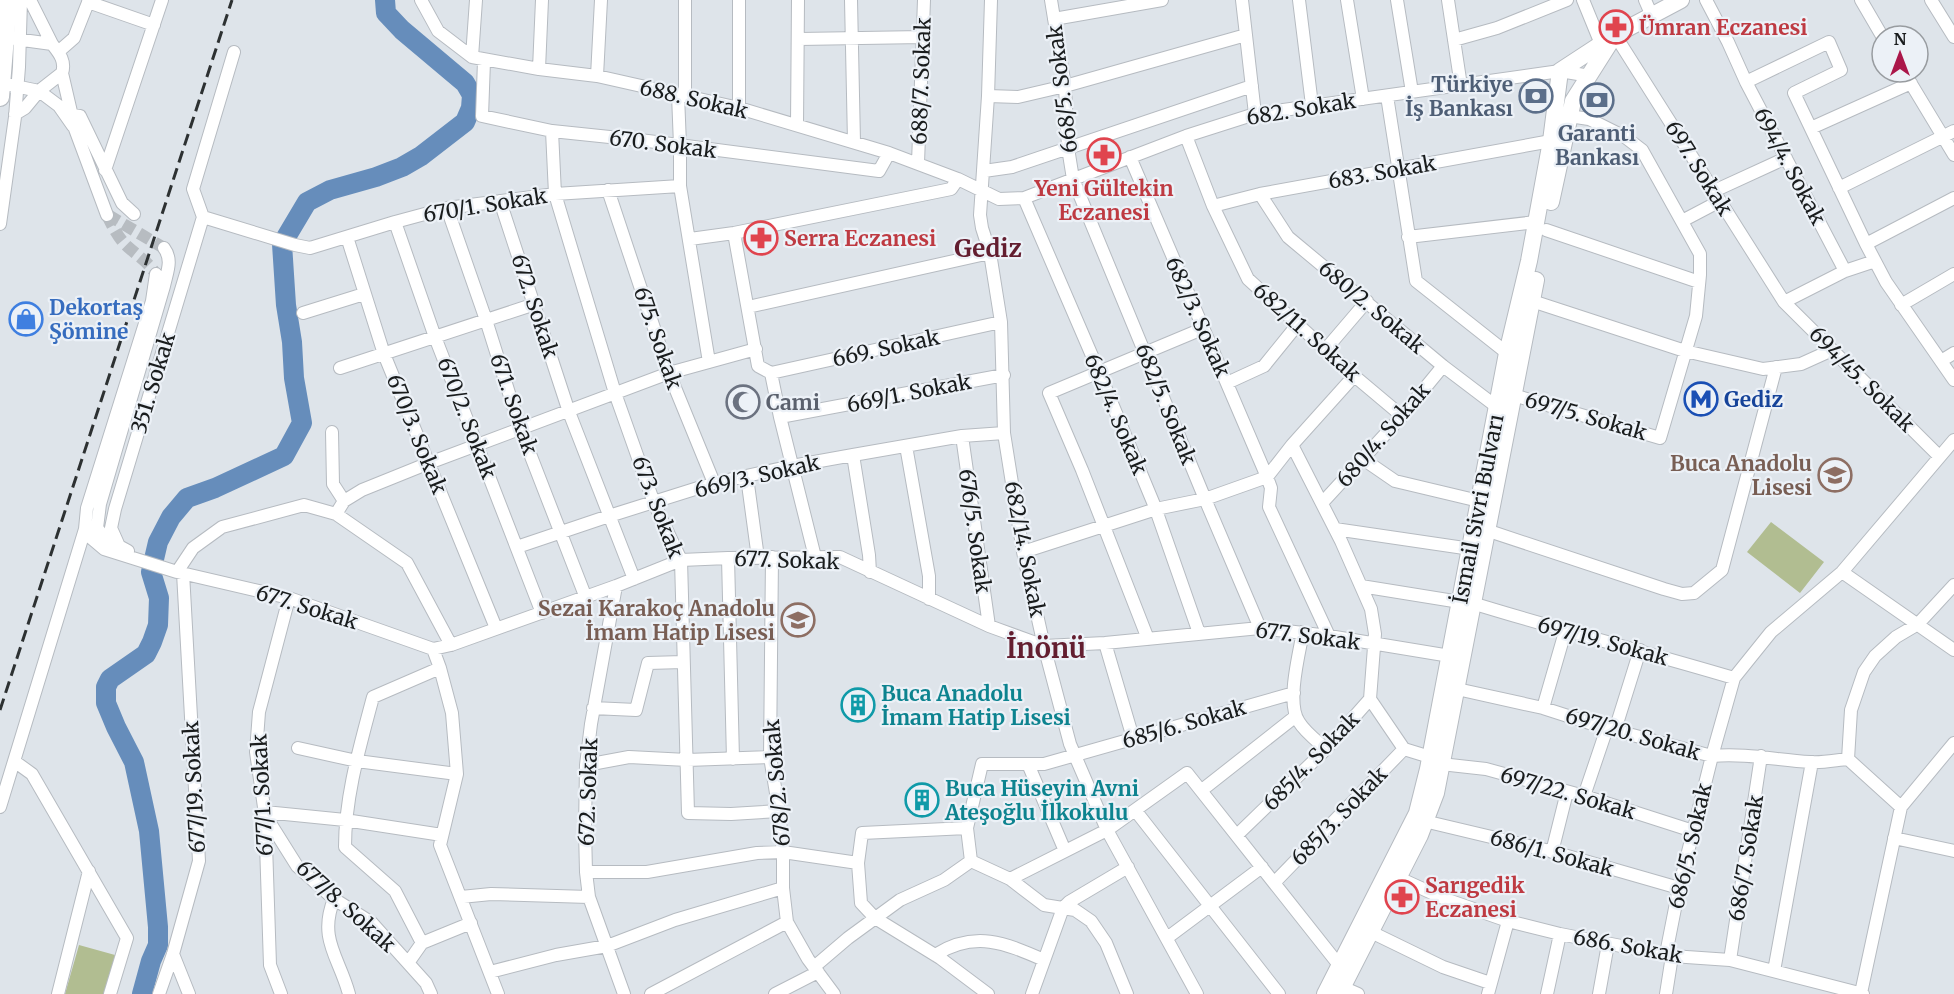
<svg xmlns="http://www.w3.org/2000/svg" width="1954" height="994" viewBox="0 0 1954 994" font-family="Merriweather,serif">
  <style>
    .green { fill: #b1bd91 }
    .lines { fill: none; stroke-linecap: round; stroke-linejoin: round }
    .river { stroke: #668dbb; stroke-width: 20 }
    .minor-tunnel { stroke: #b7bcc1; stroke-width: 12; stroke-dasharray: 12 6; stroke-linecap: butt }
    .minor-casing { stroke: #b6bbc1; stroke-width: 14 }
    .major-casing { stroke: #b6bbc1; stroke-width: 18 }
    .highway-casing { stroke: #b6bbc1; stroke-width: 20 }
    .minor { stroke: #fff; stroke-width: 12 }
    .major { stroke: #fff; stroke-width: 16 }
    .highway { stroke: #fff; stroke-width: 18 }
    .rail { stroke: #2d3132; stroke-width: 3; stroke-dasharray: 12 6; stroke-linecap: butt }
    .labels { text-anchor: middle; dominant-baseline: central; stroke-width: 4.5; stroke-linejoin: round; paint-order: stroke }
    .health-label { font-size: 21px; font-weight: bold; fill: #be3a42; stroke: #ecf1f7; text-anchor: start }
    .street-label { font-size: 21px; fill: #191c1d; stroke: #ecf1f7 }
    .service-label { font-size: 21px; font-weight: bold; fill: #4e5e75; stroke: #ecf1f7; text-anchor: end }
    .shop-label { font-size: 21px; font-weight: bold; fill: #366cbe; stroke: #ecf1f7; text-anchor: start }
    .transit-label { font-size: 21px; font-weight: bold; fill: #164399; stroke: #ecf1f7; text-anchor: start }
    .worship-label { font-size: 21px; font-weight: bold; fill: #5b616d; stroke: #ecf1f7; text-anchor: start }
    .education-label { font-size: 21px; font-weight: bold; fill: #785e54; stroke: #ecf1f7; text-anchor: end }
    .culture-label { font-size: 21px; font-weight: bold; fill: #0d838f; stroke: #ecf1f7; text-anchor: start }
    .quarter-label { font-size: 24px; font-weight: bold; fill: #631e30; stroke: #ecf1f7 }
    .district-label { font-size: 27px; font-weight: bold; fill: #631e30; stroke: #ecf1f7 }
  </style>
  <rect width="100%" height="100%" fill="#dee4ea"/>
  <path class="green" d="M1771,522L1824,562L1800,593L1747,552Z
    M79,945L115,955L104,994H65Z"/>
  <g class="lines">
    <path class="river" d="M142,994L151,961L158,945V927L149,831L134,762L116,727L106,703V687L110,679L146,654L152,642L158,625L159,598L151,572L158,542L171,517L187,498L215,488L284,456L302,423L294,378L292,342L286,305L282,244L307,202L330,190L376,177L402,167L421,156L465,122L471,108L472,95L465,83L402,30L386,13L385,0"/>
    <path class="minor-tunnel" d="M107,215C113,227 118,238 128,247C138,256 148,262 156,274
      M108,215L164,248"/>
    <g class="minor-casing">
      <path id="minor" d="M30,0L52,44
        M421,0L438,31L472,57L539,69L597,76L739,108L889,153L958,179L999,199L1024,198L1186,136L1255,114L1560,71L1590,76
        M851,0L854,142
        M991,0L988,96L980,215L982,228L990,253L1001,322L1004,433L1023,552L1044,646L1070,744L1107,830L1197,994
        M1051,0L1065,86L1068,148L1073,179L1205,499L1260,628
        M1242,0L1255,114
        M1299,0L1312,105
        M1347,0L1363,99
        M1397,0L1412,92
        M1448,0L1461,86
        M1583,0L1601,44
        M1645,0L1652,16
        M1706,0L1728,42L1746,82L1845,271L1784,302
        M1861,0L1882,36
        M1931,0L1954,37
        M88,2L154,25
        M1054,19L1162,0
        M1615,35L1784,302L1939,456
        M0,37L52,44C59,53 66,61 62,73L75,129L107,215
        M799,39L923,37
        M1454,40L1497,28L1567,0
        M58,52L74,38L89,0
        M234,52L193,189L203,217L295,245L310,248L395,222L447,208L555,194L680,186
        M472,57L476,0
        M484,61L482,116L552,131L648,141L879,171L889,153
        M539,69L542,0
        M1904,72L1954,155
        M597,76L601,0
        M1746,82L1829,42L1841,70L1794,93L1866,244L1886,282L1954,380
        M10,85L39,91L59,106L73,126
        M678,95L680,145V186L709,362
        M685,96V0
        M988,96L1018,97L1065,86L1246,35
        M1387,96L1416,281L1507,353
        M739,108V0
        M15,114L25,108L39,91L62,73
        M72,115L80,116L122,203L134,214
        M797,125L798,0
        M1811,128L1911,83
        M552,131L555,194L615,393L654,503L681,560L688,813L731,814L779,811
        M1186,136L1213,206L1248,279L1352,374L1402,416
        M1130,157L1267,477L1271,488L1269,507L1329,636
        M918,163L924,0
        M105,170L162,0
        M984,171L1012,167L1252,86
        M1839,188L1954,131
        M608,190L669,373L714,483
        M1714,191L1786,158
        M1260,194L1288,237L1443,366L1497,407
        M1024,198L1099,372L1155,507L1199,633
        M500,201L569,412L634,579
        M1213,206L1260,194L1551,141
        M447,208L486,320L520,428L586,598
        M1682,221L1720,201
        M395,222L435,337L542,613
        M0,224L15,117L19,67L21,0
        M1546,230L1699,282
        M734,233L758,366L771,373L780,417L815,557
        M347,237L384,354L496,628
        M1408,237L1536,222
        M690,239L734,233L951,189L958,179
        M1866,244L1954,198
        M1845,271L1875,261
        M156,274L152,301L87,508L85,529L91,538L104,549L177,572L289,598L433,649L451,645L616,586L681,560L728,558L840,557L989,626L1044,646L1105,643L1260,628L1329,636L1450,656
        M1532,301L1685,351L1763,369L1801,364L1832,350
        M1901,305L1954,274
        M748,307L990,253
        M303,313L364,294
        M1326,349L1367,301
        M1941,361L1954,353
        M340,368L535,304
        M771,373L1001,322
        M1227,383L1264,366L1298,324
        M1513,395L1660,438L1696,316L1700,275V254L1642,150L1625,137L1589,119L1569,116
        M780,417L1004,375
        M332,432L333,484L344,501
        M962,436L989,626
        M906,446L929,576V599
        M853,455L869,555L870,572
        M1363,459L1395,481L1479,501
        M747,477L758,558
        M1322,503L1402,416L1443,366
        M336,514L344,501L362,490L429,463L669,373L756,349
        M1335,529L1471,549
        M1486,530L1664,589L1682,594L1694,593L1722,570L1776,367
        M119,546L111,528L115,509L203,217
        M517,547L609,516L714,483L792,466L853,455L962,436L1004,433
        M128,551L106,539L97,528L100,504L164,286C167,272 173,260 164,248
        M1023,552L1156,509L1205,499L1267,477L1292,445L1354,376
        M772,557L770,757L779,811L783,852V888L787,922L808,959L834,994
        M728,558L733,759
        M177,572L193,548L222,527L304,505L336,514L407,563L451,645
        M1842,572L1954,650
        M616,586L591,724L586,765L585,830L586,872L589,897L624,994
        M1361,586L1460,602
        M1472,603C1559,630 1647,652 1734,678
        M1303,632C1299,654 1286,704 1299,722C1305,732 1317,741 1326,749
        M1148,639L1082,470L1049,393L1202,329
        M1105,643L1133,738
        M433,649L440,668L452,713L457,774L440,845L498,994
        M1457,689L1543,708L1602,727L1712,756C1745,753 1777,760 1810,762C1823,763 1836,760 1848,759L1901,807
        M1370,699L1404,749L1430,757
        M593,708L636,710L648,663L683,662
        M1543,708L1565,632
        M1615,730L1640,650
        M298,748L357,761L457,774
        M1848,759L1851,710L1864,672L1875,656L1896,637L1918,624L1954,585
        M14,761L32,774L127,938L110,994
        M1028,764L1065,851
        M1441,764L1486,769L1584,796L1693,831
        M586,765L629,757L687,760L770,757
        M1202,790L1296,716
        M1584,796L1607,728
        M0,807L85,529
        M1135,810L1279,994
        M265,812L345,820L442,835
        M265,815L297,866L334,899L372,923L426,983L431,994
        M1424,821L1550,851L1679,888
        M967,828L982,764H1044L1294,693
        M1237,835L1324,751L1370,699L1375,634L1371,609L1341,541L1292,445
        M1894,838L1954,851
        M1552,852L1567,792
        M858,863L862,833L967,828L971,861L1010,879L1044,905L1075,910L1091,921L1106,943L1127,994
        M586,872H647L757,853L783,852L858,863L861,903L875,918L940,958L988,994
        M1399,878L1445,899L1508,921L1560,934L1672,956L1730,960L1863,994
        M1010,879L1107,830L1187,773L1339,965
        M1274,883L1404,749
        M461,897L491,894L589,897
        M334,899C318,939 339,957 349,994
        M1371,932L1443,967L1490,983
        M1167,938L1262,867
        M422,943L395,891L345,847C345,796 360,746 373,697L440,668
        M173,954L189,994
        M1666,954L1679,888L1712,756L1734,678L1771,632L1842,572L1954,440
        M935,955C975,930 1005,943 1044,960
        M1730,960L1761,756
        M408,963L422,943L471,923
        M814,967L848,938L900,900L944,880L971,861
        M1774,971L1812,762
        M490,972L556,955L607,946L675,920L783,888
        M1342,987L1358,994
        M1861,993L1901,807L1954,743
        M58,994L89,871
        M159,994L173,954L199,861L183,573
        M281,994L270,965L265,814L256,752L259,712L289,598
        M651,994L787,922
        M775,994L818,972
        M1032,994L1063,908L1069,902L1128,867
        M1488,994L1508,921
        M1547,994L1560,934
        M1599,994L1608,944
        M1666,994L1672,956"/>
    </g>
    <g class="major-casing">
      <path id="major" d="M1551,202L1573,101L1611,41
        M1325,994L1417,813L1428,769L1507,353L1529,261L1551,141L1560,71L1615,35L1681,0
        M1339,994L1420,835L1436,793L1536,280"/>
    </g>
    <g class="highway-casing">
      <path id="highway" d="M0,97L8,0"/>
    </g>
    <use href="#minor" class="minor"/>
    <use href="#major" class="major"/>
    <use href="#highway" class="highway"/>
    <path class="rail" d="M0,710L232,0"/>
  </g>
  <defs>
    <g id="pharmacy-ring" transform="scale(1.725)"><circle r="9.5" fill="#ecf1f7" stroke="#e0444e" stroke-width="1.5"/><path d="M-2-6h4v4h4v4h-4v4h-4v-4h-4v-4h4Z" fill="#e0444e"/></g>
    <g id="bank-ring" transform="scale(1.725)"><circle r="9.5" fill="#ecf1f7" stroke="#5c6f8a" stroke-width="1.5"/><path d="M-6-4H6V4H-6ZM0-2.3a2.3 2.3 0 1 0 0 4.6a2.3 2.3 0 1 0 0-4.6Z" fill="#5c6f8a"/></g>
    <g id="shop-ring" transform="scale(1.725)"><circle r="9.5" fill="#ecf1f7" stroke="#3f7fe0" stroke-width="1.5"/><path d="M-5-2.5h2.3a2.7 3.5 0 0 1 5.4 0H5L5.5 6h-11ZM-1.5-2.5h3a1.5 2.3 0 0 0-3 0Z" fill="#3f7fe0"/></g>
    <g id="metro-ring" transform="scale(1.725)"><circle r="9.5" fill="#ecf1f7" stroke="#1a4fb4" stroke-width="1.5"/><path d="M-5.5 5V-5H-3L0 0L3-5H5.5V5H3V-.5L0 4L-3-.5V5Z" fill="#1a4fb4"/></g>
    <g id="mosque-ring" transform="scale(1.725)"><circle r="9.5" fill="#ecf1f7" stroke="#6b7280" stroke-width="1.5"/><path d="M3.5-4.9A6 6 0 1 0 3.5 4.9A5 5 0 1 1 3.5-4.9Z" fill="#6b7280"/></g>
    <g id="school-ring" transform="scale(1.725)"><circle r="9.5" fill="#ecf1f7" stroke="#8d6e63" stroke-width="1.5"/><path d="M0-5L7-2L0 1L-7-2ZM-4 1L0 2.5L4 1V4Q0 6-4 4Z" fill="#8d6e63"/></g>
    <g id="building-ring" transform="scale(1.725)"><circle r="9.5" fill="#ecf1f7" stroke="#0f9aa8" stroke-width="1.5"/><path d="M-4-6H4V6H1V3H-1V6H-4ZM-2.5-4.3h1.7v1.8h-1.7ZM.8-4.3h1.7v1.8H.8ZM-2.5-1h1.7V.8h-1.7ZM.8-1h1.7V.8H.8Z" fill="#0f9aa8"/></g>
  </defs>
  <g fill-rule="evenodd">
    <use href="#pharmacy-ring" x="1616" y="27"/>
    <use href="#bank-ring" x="1536" y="96"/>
    <use href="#bank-ring" x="1597" y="100"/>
    <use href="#pharmacy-ring" x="1104" y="155"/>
    <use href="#pharmacy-ring" x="761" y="238"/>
    <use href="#shop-ring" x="26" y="319"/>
    <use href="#metro-ring" x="1701" y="399"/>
    <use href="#mosque-ring" x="743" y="402"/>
    <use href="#school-ring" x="1835" y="475"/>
    <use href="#school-ring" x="798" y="620"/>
    <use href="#building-ring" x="858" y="705"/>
    <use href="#building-ring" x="922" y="800"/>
    <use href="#pharmacy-ring" x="1402" y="897"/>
  </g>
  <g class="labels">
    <g class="health-label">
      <text x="1639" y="27">Ümran Eczanesi</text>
      <text x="1104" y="188" text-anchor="middle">Yeni Gültekin<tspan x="1104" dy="24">Eczanesi</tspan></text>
      <text x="784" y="238">Serra Eczanesi</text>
      <text x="1425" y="885">Sarıgedik<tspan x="1425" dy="24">Eczanesi</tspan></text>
    </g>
    <g class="street-label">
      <text transform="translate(921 81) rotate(-88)">688/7. Sokak</text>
      <text transform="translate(1062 89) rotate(-97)">668/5. Sokak</text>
      <text transform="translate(694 99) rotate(13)">688. Sokak</text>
      <text transform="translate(1301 109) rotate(-9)">682. Sokak</text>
      <text transform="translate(663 144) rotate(7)">670. Sokak</text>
      <text transform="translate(1790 166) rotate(62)">694/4. Sokak</text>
      <text transform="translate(1699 168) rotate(58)">697. Sokak</text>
      <text transform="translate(1382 172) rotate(-10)">683. Sokak</text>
      <text transform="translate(485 205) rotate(-9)">670/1. Sokak</text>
      <text transform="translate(535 306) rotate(72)">672. Sokak</text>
      <text transform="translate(1372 307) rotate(40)">680/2. Sokak</text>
      <text transform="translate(1198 317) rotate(66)">682/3. Sokak</text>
      <text transform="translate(1307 332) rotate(42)">682/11. Sokak</text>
      <text transform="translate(658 338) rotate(71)">675. Sokak</text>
      <text transform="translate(886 348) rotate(-12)">669. Sokak</text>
      <text transform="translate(1862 379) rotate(45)">694/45. Sokak</text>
      <text transform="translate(153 383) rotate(-73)">351. Sokak</text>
      <text transform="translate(909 393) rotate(-11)">669/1. Sokak</text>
      <text transform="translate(514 404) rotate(71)">671. Sokak</text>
      <text transform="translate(1166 404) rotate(68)">682/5. Sokak</text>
      <text transform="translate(1116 414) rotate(67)">682/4. Sokak</text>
      <text transform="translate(1586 416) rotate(16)">697/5. Sokak</text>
      <text transform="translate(467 418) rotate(69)">670/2. Sokak</text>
      <text transform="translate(417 434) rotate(68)">670/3. Sokak</text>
      <text transform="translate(1383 435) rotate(-49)">680/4. Sokak</text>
      <text transform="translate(757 476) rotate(-13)">669/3. Sokak</text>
      <text transform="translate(658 507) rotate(69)">673. Sokak</text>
      <text transform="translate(1478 509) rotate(-79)">İsmail Sivri Bulvarı</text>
      <text transform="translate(975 531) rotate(82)">676/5. Sokak</text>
      <text transform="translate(1025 549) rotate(79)">682/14. Sokak</text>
      <text transform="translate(787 560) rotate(2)">677. Sokak</text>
      <text transform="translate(307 607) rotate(17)">677. Sokak</text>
      <text transform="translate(1308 636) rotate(7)">677. Sokak</text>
      <text transform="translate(1603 641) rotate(15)">697/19. Sokak</text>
      <text transform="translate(1184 724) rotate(-16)">685/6. Sokak</text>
      <text transform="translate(1633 734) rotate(16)">697/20. Sokak</text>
      <text transform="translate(1311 761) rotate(-46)">685/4. Sokak</text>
      <text transform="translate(777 783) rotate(-95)">678/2. Sokak</text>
      <text transform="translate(194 787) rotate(-93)">677/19. Sokak</text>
      <text transform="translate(588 792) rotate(-88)">672. Sokak</text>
      <text transform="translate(1568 793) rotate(16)">697/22. Sokak</text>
      <text transform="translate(262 795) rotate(-93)">677/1. Sokak</text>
      <text transform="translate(1339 816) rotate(-46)">685/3. Sokak</text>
      <text transform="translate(1690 846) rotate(-77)">686/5. Sokak</text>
      <text transform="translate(1552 853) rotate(15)">686/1. Sokak</text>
      <text transform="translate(1746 858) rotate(-81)">686/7. Sokak</text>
      <text transform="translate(346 906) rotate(42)">677/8. Sokak</text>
      <text transform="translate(1628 946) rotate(10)">686. Sokak</text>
    </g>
    <g class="service-label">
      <text x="1513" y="84">Türkiye<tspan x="1513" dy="24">İş Bankası</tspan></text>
      <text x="1597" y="133" text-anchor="middle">Garanti<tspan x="1597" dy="24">Bankası</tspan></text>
    </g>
    <g class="shop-label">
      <text x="49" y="307">Dekortaş<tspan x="49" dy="24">Şömine</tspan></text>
    </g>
    <g class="transit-label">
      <text x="1724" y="399">Gediz</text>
    </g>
    <g class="worship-label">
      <text x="766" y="402">Cami</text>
    </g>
    <g class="education-label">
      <text x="1812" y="463">Buca Anadolu<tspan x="1812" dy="24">Lisesi</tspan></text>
      <text x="775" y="608">Sezai Karakoç Anadolu<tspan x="775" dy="24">İmam Hatip Lisesi</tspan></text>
    </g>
    <g class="culture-label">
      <text x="881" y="693">Buca Anadolu<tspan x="881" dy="24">İmam Hatip Lisesi</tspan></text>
      <text x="945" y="788">Buca Hüseyin Avni<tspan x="945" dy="24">Ateşoğlu İlkokulu</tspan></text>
    </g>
    <g class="quarter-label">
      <text x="988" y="248">Gediz</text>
    </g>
    <g class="district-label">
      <text x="1046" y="648">İnönü</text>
    </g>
  </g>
  <g transform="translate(1900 54)"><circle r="28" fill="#ecf1f7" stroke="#989ca0" stroke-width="1.5"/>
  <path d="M0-4.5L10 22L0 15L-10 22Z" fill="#ab174a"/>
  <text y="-9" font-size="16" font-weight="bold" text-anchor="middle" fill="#191c1d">N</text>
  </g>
</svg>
